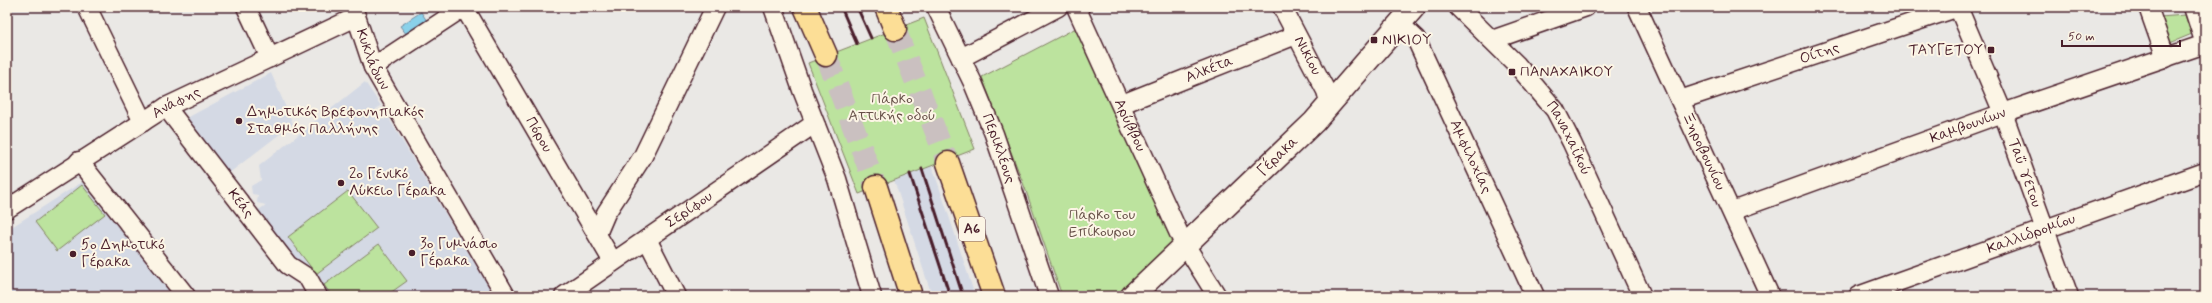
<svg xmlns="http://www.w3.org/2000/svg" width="2212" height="303" viewBox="0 0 2212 303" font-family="Mynerve,sans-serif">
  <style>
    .built { fill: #d4d9e4 }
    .green { fill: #bce39e; stroke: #838164 }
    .water { fill: #89d1ea; stroke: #708a9e }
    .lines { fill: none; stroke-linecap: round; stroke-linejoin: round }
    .highway-tunnel { stroke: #cac0c0; stroke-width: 22; stroke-dasharray: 22 11; stroke-linecap: butt }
    .street-casing { stroke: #4a1f2b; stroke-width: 21 }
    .secondary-casing { stroke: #4a1f2b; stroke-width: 25 }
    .highway-casing { stroke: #4a1f2b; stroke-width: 25 }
    .street { stroke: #fcf5e5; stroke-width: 18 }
    .secondary { stroke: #fcf5e5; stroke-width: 22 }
    .highway { stroke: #fcde96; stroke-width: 22 }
    .rail { stroke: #4a1f2b; stroke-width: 3 }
    .poi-dot { fill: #4a1f2b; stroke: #fcf5e5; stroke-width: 1.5 }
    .labels { text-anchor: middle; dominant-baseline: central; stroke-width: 4; stroke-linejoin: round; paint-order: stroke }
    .shield { fill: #fcf5e5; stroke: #7f5f63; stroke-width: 1 }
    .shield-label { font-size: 14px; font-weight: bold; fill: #4a1f2b }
    .poi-label { font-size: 15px; fill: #4a1f2b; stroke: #fcf5e5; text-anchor: start }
    .street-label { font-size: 15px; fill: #4a1f2b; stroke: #fcf5e5 }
    .park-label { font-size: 15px; fill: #665048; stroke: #fcf5e5 }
  </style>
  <rect width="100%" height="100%" fill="#eae8e5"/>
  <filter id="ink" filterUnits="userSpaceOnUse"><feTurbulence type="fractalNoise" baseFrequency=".025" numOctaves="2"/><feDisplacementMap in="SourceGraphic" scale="8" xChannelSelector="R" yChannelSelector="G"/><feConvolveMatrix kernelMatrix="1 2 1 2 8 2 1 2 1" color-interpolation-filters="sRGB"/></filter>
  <g filter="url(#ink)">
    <path class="built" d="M271,73L293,124L228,174L185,119Z
      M365,82L381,106L376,109L384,120L388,117L494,296H327L321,280L313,270L294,258L257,211L266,205L257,203L258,195L252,194L251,186L261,180L259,166Z
      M932,166L947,210L975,296H932L894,180Z
      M82,182L173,296H7V230Z"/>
    <path class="green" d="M2185,15L2192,34L2170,43L2160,17Z
      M924,18L975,149L859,194L808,63Z
      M1078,27L1176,239L1117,296H1062L1025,188L982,77Z
      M82,185L105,214L57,251L35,222Z
      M348,191L377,228L316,274L288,237Z
      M379,244L407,281L386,296H332L324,285Z"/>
    <path class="water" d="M421,12L427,21L407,35L400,26Z"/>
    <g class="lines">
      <path class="highway-tunnel" d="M895,29L948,163
        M826,55L876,187"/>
      <g class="street-casing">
        <g id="street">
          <path d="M87,7L143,122"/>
          <path d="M246,7L270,58"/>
          <path id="s1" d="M353,7L373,67L506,296"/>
          <path id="s2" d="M464,7L613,262"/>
          <path d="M773,7L802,90L837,179L872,296"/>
          <path id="s3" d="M936,7L973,83L994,134L1049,296"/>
          <path id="s4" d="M1076,7L1181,238L1217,296"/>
          <path id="s5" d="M1282,7L1326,91L1330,105"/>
          <path id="s6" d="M1458,7L1517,65L1555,110L1572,143L1642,296"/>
          <path id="s7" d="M1637,7L1770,296"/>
          <path id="s8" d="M1958,7L2003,113L2069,296"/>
          <path d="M2148,7L2166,58"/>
          <path d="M2193,7L2205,44"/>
          <path id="s9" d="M1399,23L1416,39L1535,296"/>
          <path d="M1492,40L1586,7"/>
          <path d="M961,58L1058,7"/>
          <path d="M373,67L464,7"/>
          <path id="s10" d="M1680,100L1959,7"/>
          <path id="s11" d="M1122,104L1296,35"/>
          <path id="s12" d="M166,107L288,265L308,278L318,296"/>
          <path d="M79,161L186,296"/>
          <path id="s13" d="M7,209L166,107L356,17"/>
          <path id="s14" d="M1732,211L2003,113L2205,44"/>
          <path d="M597,234L606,213L643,156L715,7"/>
          <path d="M647,239L676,296"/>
          <path id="s15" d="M564,296L811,126H816"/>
          <path id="s16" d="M1858,296L2205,172"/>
        </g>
      </g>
      <g class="secondary-casing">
        <g id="secondary">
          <path id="s17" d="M1132,296L1314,122L1414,7"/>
        </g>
      </g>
      <g class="highway-casing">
        <path id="highway" d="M805,7L826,55
          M886,7L895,29
          M948,163L994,296
          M876,187L911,296"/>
      </g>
      <use href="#street" class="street"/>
      <use href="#secondary" class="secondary"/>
      <use href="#highway" class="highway"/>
      <path class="rail" d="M841,7L857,44
        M857,7L871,38
        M922,169L963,296
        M910,174L950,296"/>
    </g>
  </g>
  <g class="poi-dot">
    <rect x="1370" y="36" width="8" height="8" rx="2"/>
    <rect x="1987" y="46" width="8" height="8" rx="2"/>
    <rect x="1508" y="68" width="8" height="8" rx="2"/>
    <circle cx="239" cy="121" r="4"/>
    <circle cx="341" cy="183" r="4"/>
    <circle cx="412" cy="253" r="4"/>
    <circle cx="73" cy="254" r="4"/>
  </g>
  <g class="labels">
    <rect class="shield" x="959" y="217" width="26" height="24" rx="3"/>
    <g class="shield-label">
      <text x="972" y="229">Α6</text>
    </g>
    <g class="poi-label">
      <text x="1382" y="40">ΝΙΚΙΟΥ</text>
      <text x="1983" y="50" text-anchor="end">ΤΑΥΓΕΤΟΥ</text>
      <text x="1520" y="72">ΠΑΝΑΧΑΙΚΟΥ</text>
      <text x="247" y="112">Δημοτικός Βρεφονηπιακός<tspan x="247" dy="17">Σταθμός Παλλήνης</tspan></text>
      <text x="349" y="174">2ο Γενικό<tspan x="349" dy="17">Λύκειο Γέρακα</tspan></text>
      <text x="420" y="244">3ο Γυμνάσιο<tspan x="420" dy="17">Γέρακα</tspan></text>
      <text x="81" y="245">5ο Δημοτικό<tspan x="81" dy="17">Γέρακα</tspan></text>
    </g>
    <g class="street-label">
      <text stroke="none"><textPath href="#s10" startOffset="147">Οίτης</textPath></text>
      <text stroke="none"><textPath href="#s5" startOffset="55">Νικίου</textPath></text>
      <text stroke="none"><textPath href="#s1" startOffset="56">Κυκλάδων</textPath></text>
      <text stroke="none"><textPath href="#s11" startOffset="94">Αλκέτα</textPath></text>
      <text stroke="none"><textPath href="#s13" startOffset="200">Ανάφης</textPath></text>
      <text stroke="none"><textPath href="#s4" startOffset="130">Αρύββου</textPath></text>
      <text stroke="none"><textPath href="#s14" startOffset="251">Καμβουνίων</textPath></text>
      <text stroke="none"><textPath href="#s2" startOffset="148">Πόρου</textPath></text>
      <text stroke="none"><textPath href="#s6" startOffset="173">Παναχαΐκού</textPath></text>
      <text stroke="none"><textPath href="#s3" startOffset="155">Περικλέους</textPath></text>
      <text stroke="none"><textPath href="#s7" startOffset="159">Ξηροβουνίου</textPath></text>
      <text stroke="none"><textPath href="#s17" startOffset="202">Γέρακα</textPath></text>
      <text stroke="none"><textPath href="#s9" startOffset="153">Αμφιλοχίας</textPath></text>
      <text stroke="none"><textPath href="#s8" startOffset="179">Ταΰγετου</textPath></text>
      <text stroke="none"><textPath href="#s12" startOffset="122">Κεάς</textPath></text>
      <text stroke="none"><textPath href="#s15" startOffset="152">Σερίφου</textPath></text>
      <text stroke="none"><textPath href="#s16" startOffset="184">Καλλιδρομίου</textPath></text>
    </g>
    <g class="park-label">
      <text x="892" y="99">Πάρκο<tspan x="892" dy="17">Αττικής οδού</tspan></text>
      <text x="1102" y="215">Πάρκο του<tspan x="1102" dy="17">Επίκουρου</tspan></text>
    </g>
  </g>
  <rect width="2212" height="303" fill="none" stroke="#fcf5e5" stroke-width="24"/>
  <rect x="12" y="12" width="2188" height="279" fill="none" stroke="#4a1f2b" stroke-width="1.5" filter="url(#ink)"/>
  <path d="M2062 40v6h118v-6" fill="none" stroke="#4a1f2b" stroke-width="2"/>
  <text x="2068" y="40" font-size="12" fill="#4a1f2b" stroke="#fcf5e5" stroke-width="3" paint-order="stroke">50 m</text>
</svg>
